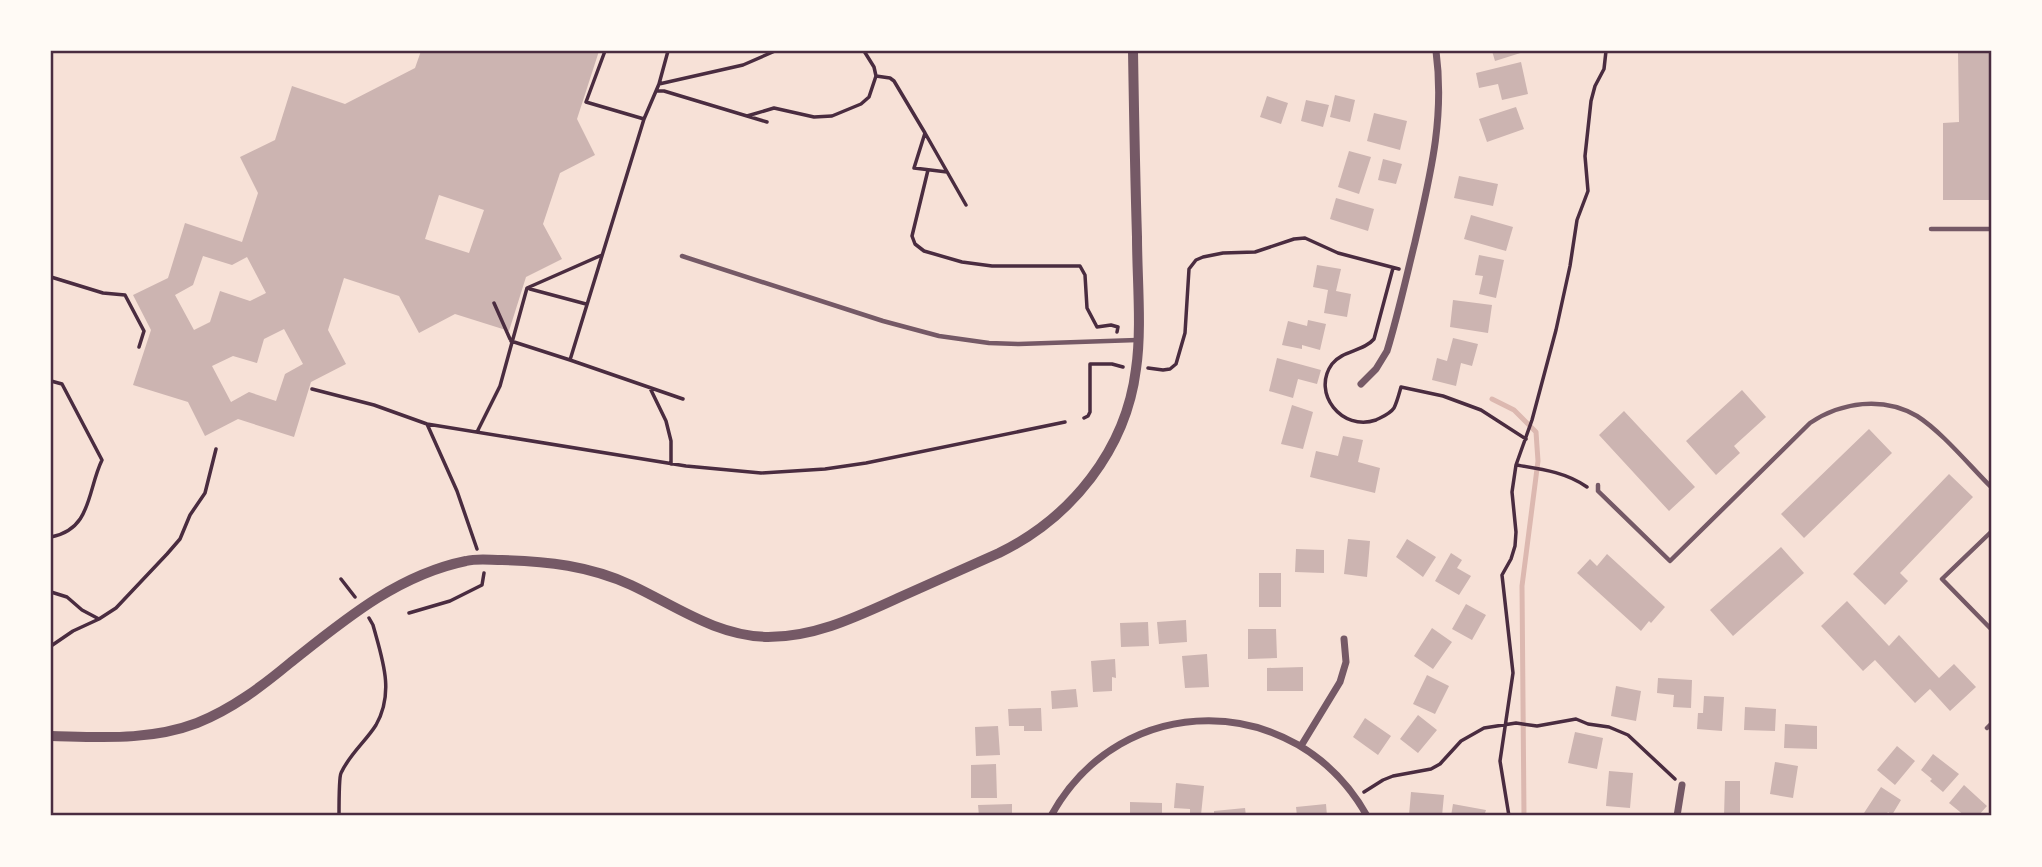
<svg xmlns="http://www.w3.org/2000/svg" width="2042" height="867" viewBox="0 0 2042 867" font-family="'Work Sans',sans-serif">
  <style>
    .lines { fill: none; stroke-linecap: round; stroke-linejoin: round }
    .stream { stroke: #dcb8b0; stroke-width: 5 }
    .building { fill: #ccb4b1; fill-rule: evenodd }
    .path { stroke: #4a2c40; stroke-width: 3.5 }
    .service { stroke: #755966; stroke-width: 4.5 }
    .minor { stroke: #755966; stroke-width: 7 }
    .tertiary { stroke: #755966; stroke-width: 10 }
    .neatline { fill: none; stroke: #4a2c40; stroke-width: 2.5 }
  </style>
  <rect width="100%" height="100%" fill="#f7e1d7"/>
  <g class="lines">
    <path class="stream" d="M1492,399L1514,410L1536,432L1538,461L1522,586L1524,816"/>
  </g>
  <path class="building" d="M421,51H599L577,119L595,155L560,173L543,224L562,259L526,277L509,331L455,314L419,333L399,296L344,278L328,330L346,364L311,382L294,437L238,419L205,436L188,402L133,385L151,330L133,295L168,278L185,223L242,242L258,193L240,157L275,140L292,86L345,104L415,68ZM439,195L484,210L469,253L425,239ZM203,256L232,265L247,257L266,293L250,301L220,291L210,322L194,330L175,295L193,285ZM284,329L303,364L285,374L276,401L249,392L231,402L212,366L233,356L257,363L264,339Z
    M1492,51H1527L1495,61Z
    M1958,51H1991V200H1943V123L1959,122Z
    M1521,62L1528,94L1502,100L1498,84L1479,88L1476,73Z
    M1335,95L1355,100L1350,122L1330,117Z
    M1267,96L1288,103L1281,124L1260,117Z
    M1306,100L1329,105L1323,127L1301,121Z
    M1516,107L1524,129L1487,142L1479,119Z
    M1374,113L1407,121L1400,150L1367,141Z
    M1349,151L1371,157L1359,194L1338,187Z
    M1383,159L1402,164L1396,184L1378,180Z
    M1459,176L1498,184L1493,206L1454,198Z
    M1336,198L1374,209L1368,231L1330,219Z
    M1471,215L1513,227L1506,251L1464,239Z
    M1479,255L1504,260L1496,298L1479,294L1483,276L1475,275Z
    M1317,265L1341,269L1336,291L1351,294L1347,317L1324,313L1328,290L1313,287Z
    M1453,300L1492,305L1488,333L1450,327Z
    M1308,320L1326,324L1320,350L1302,345V349L1282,345L1288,321L1307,326Z
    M1453,338L1478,344L1472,366L1461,363L1456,386L1432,380L1437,358L1447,361Z
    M1277,358L1321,370L1317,384L1298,379L1293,398L1269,391Z
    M1742,390L1766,417L1734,446L1740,453L1716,475L1686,441Z
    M1292,405L1313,412L1303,449L1281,444Z
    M1624,411L1695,487L1669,511L1599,435Z
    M1869,429L1892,453L1804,538L1781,514Z
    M1343,436L1363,440L1358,462L1380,468L1375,493L1310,477L1316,451L1338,456Z
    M1949,474L1973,497L1900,573L1908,581L1885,605L1853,574Z
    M1348,539L1370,541L1367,577L1344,574Z
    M1407,539L1436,557L1423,577L1396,557Z
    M1781,547L1804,573L1733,636L1710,610Z
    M1296,549L1324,550V573L1295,572Z
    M1451,553L1462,560L1457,568L1471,576L1459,595L1435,581Z
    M1607,554L1665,607L1651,623L1649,621L1641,631L1577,573L1590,559L1597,566Z
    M1259,573H1281V607H1259Z
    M1847,601L1889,646L1899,635L1939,678L1954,664L1976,687L1950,711L1930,689L1915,703L1875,660L1863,671L1821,626Z
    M1466,604L1486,615L1472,640L1452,629Z
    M1186,620L1187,642L1159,644L1157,622Z
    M1148,622L1149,646L1121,647L1120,623Z
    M1432,628L1452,642L1433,669L1414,656Z
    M1248,629H1276L1277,658L1248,659Z
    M1207,654L1209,687L1185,688L1182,656Z
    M1115,659L1116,678L1112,677V691L1093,692L1091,661Z
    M1303,667V691H1267V668Z
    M1427,675L1449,686L1435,714L1413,704Z
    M1658,678L1692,680L1691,708L1673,707L1674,695L1657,693Z
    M1616,686L1641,691L1636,721L1611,716Z
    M1076,689L1078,707L1052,709L1051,691Z
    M1704,696L1724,697L1722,731L1697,729L1698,713H1703Z
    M1745,707L1776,709L1775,731L1744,730Z
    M1041,708L1042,731H1024V726H1009L1008,709Z
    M1418,715L1437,730L1418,753L1400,739Z
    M1365,718L1391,736L1378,755L1353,737Z
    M1785,724L1817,726V749L1784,748Z
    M998,726L1000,755L976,756L975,727Z
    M1575,732L1603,738L1597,769L1568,763Z
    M1897,746L1915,761L1895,785L1877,770Z
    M1933,754L1959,774L1943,792L1930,781L1932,779L1921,770Z
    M1775,762L1798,766L1793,798L1770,794Z
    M996,764L997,798H971V765Z
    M1609,771L1633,773L1630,808L1606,806Z
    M1725,781H1740V816H1724Z
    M1176,783L1204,786L1201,815L1190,814V809L1174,808Z
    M1964,785L1987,806L1978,816H1965L1949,803Z
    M1881,787L1901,800L1892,815L1888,812L1885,816H1869L1864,813Z
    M1411,792L1444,795L1442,816L1409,815Z
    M1130,802L1162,803V816H1130Z
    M1012,804V816H979L978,805Z
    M1326,804L1327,816H1297L1296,807Z
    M1453,804L1486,810L1484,816H1451Z
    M1245,808L1246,816H1214V811Z"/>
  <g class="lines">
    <path class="path" d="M605,51L586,102L644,119
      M864,51L874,67L876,76L890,78L894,81L925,133L914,168L947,172
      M659,84L743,65L775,51
      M656,91H664L767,122
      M747,116L774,108L814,117L832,116L861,104L869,97L876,76
      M925,133L966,205
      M928,170L912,236L915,244L924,251L962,262L992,266H1080L1085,275L1087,308L1097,327L1111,325L1118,327L1117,332
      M1393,268L1374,339C1363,352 1343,350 1332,364C1311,393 1342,432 1376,420C1382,417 1390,414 1394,408C1397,402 1399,394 1401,387L1443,396L1481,410L1526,439
      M51,277L103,293L125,295L144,331L139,347
      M530,289L586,304
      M494,303L510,339
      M511,341L570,360L644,119L659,84L668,51
      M570,360L683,399
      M1148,368L1163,370L1170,369L1176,364L1185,333L1189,269L1196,260L1203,257L1223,253L1255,252L1294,239L1305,238L1338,253L1399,269
      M51,381L62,384L102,460C87,491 92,529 51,537
      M650,388L666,421L671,441V464
      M312,389L374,405L427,424L686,466L761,473L825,469L866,463L1065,422
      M1084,418L1088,416L1090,412V364H1112L1123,367
      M427,424L457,491L477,549
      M477,432L500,386L527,288L602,255
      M1516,465C1541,469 1566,472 1587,487
      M341,579L355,597
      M51,592L67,597L82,610L99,619
      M409,613L450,601L482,585L484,573
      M51,646L73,631L99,619L116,608L167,554L180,539L190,515L205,493L216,449
      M1364,792L1383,780L1393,776L1431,769L1440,764L1461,741L1484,728L1516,723L1537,726L1576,719L1588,724L1609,727L1628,735L1675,779
      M339,816C339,808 339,777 341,773C349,755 366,741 376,725C395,692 382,658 373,625L369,618
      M1509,816L1500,761L1513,673L1502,575L1511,559L1515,546L1516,532L1512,492L1516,465L1532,420L1556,330L1570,266L1577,220L1588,191L1585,156L1591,101L1595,86L1604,69L1606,51"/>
    <path class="service" d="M1931,229H1991
      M682,256L883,321L939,336L989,343L1019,344L1137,340
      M1598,485V491L1670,561L1810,423C1841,402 1883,396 1917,416C1942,432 1969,465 1991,487
      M1991,532L1942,579L1991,629
      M1987,728L1991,724"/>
    <path class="minor" d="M1361,384L1376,369L1387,351C1398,315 1406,278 1415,242C1430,176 1445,119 1436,51
      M1301,746L1340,682L1346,662L1344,639
      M1051,816C1121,688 1297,690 1367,816
      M1677,816L1682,785"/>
    <path class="tertiary" d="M51,736C100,737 150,741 197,723C232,709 261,687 290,663C343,621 397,575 466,561C478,558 490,560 502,560C547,561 590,566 631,585C676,606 716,636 768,637C815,637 856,617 898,598C932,583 965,568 999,553C1071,518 1126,450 1136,369C1142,329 1137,278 1137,237C1135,175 1134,113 1133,51"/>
  </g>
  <rect width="2042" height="867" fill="none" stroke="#fffaf5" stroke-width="105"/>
  <rect x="52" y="52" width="1938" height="762" class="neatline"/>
</svg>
